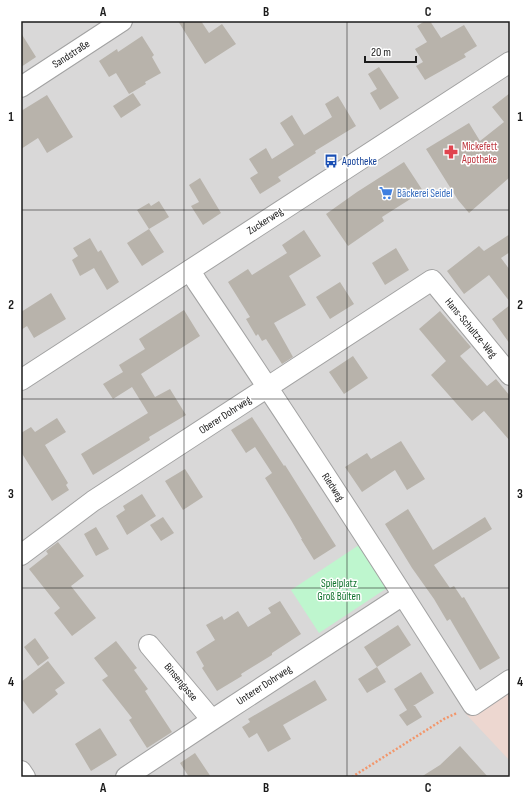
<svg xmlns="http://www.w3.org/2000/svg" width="531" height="798" viewBox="0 0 531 798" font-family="'Sofia Sans Condensed',sans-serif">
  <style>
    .residential { fill: #d9d8d8 }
    .commercial { fill: #edd7d0 }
    .park { fill: #bef6ce }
    .building { fill: #b8b3ab }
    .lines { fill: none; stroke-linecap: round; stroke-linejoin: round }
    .minor-casing { stroke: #a2a2a2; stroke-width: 22 }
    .path { stroke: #f2966b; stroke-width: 2.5; stroke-dasharray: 2 2; stroke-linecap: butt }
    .minor { stroke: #fff; stroke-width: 20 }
    .grid { fill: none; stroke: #1b1b1b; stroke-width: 1; stroke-opacity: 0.55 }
    .labels { text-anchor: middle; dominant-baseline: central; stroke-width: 3; stroke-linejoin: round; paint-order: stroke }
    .street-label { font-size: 11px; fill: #1b1b1b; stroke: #fff }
    .health-label { font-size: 11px; fill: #be3a42; stroke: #fff; text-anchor: start }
    .transit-label { font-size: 11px; fill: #164399; stroke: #fff; text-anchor: start }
    .shop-label { font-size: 11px; fill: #366cbe; stroke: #fff; text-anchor: start }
    .park-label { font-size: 11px; fill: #10722d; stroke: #fff }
    .neatline { fill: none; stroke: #1b1b1b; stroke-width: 1.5 }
    .grid-label { font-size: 13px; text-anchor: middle; font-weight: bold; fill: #1b1b1b }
  </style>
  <rect width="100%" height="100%" fill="#ecebe1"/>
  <path class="residential" d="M21,21H510V777H21Z"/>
  <path class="commercial" d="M510,683V761L465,713Z"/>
  <path class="park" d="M359,545L387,588L319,633L291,590Z"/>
  <path class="building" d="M178,21H201L209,33L222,24L236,44L205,64Z
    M425,21H430L441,38L464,25L477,46L464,54L466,57L425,80L416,66L423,62L415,49L427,42L417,26Z
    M21,33L36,57L21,67Z
    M142,36L154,55L152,57L161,73L145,82L146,84L129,94L116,73L109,77L99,61L117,49L118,52Z
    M379,67L399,98L380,110L370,93L377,89L368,74Z
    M133,93L141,105L121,118L113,106Z
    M510,93V177L469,213L458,200L426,149L469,123L480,141L504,122L492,107Z
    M47,95L73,137L47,153L38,138L21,149V111Z
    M338,96L356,126L315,151L316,153L278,177L281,181L260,194L250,178L258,173L249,159L266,148L272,159L294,145L280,123L292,115L304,135L332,117L325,104Z
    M404,162L423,191L382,217L384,221L348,246L326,214L357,192Z
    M200,178L221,213L203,225L191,206L199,202L189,185Z
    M159,201L169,217L149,229L137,210L149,203L151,206Z
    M149,229L164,252L142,266L127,243Z
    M304,230L321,256L289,276L306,305L274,323L293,357L282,364L266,339L262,341L258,334L256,336L246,319L250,317L228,282L248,269L252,275L287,253L282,245Z
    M510,234V252L501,258L510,270V302L489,275L464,294L447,271L479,246L484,251Z
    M90,238L98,252L101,250L119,282L107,290L94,268L80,276L72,260L78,256L73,248Z
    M396,248L409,270L385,285L372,263Z
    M340,282L354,304L330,319L316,297Z
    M51,293L66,319L34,338L27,326L21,330V312Z
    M510,305V344L492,319Z
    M184,310L200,336L141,374L155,397L170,389L186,415L149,437L150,440L93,475L81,454L148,413L132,387L113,399L103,384L123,372L119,365L145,349L139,339Z
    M440,311L471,347L460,356L487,386L496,379L510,396V441L484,411L472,421L431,375L446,361L419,329Z
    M353,356L368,378L344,394L329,372Z
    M252,417L284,466L285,465L336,546L314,560L301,539H302L291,520L265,478L272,473L255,447L246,453L231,430Z
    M57,418L66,432L45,445L68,483L66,485L69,490L52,501L21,452V433L31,427L35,432Z
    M401,441L425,479L407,490L395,470L362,492L345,467L367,453L371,459Z
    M185,469L203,497L183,510L165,481Z
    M142,494L156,516L127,535L116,516L125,510L123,506Z
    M408,509L433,550L485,517L492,529L434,565L450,588L454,586L462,598L464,597L500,658L480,670L450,619L447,621L434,599L412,568L385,524Z
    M163,517L174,533L161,541L150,525Z
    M96,527L109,549L96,556L84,534Z
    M58,542L84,576L71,586L96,618L72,636L54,613L60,608L29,569L48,554L46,551Z
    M280,601L301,634L272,653V655L241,674L242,676L217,691L202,668L204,666L196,652L215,640L206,625L222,616L224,620L238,611L248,627L271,613L268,608Z
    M398,625L411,645L377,667L364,647Z
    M35,638L49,658L38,666L24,647Z
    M116,641L137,668L134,670L148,689L145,691L172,732L147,748L129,720L132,718L102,680L108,676L94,658Z
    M48,661L65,683L55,690L58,694L33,714L21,698V682Z
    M377,667L386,682L367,693L358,679Z
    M421,672L434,693L413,706H415L422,717L407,726L399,715L407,710L394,689Z
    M315,680L327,700L283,725L291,739L268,752L257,733L249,738L242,727L250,722L248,719Z
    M100,728L117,755L91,771L75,744Z
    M460,746L488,777H421L440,765Z
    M195,753L211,777H189L180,763Z"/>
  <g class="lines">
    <g class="minor-casing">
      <path id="minor" d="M21,87L122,21
        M190,270L197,282C291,421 383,563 473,705L510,680
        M21,380L510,62
        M21,555L93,501L432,280L510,375
        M149,645L212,720
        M21,771L25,777
        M126,777L212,720L403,595"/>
    </g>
    <path class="path" d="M352,777L444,719L457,713"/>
    <use href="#minor" class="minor"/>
  </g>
  <path class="grid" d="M184,21V777M347,21V777M21,210H510M21,399H510M21,588H510"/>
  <defs>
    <g id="pharmacy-bare" transform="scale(1.08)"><path d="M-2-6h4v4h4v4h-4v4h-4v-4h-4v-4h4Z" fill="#e0444e" stroke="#fff" stroke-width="2.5" paint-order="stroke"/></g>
    <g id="bus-bare" transform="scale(1.08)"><path d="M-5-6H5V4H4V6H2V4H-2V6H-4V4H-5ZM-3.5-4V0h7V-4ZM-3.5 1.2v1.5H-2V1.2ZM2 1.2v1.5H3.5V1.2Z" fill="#1a4fb4" stroke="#fff" stroke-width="2.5" paint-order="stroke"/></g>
    <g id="supermarket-bare" transform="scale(1.08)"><path d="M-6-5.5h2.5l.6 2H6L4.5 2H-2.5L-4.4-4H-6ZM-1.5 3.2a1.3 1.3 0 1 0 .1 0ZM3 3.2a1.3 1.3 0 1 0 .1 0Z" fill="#3f7fe0" stroke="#fff" stroke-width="2.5" paint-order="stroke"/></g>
  </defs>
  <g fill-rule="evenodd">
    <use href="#pharmacy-bare" x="451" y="152"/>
    <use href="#bus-bare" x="331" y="161"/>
    <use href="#supermarket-bare" x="386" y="193"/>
  </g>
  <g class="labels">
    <g class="street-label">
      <text transform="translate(71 54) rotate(-33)">Sandstraße</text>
      <text transform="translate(265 221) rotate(-33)">Zuckerweg</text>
      <text transform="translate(471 328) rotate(50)">Hans-Schultze-Weg</text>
      <text transform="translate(225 415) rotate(-33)">Oberer Dohrweg</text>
      <text transform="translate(333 487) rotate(57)">Riedweg</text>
      <text transform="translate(181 682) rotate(50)">Binsengasse</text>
      <text transform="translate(264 685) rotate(-33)">Unterer Dohrweg</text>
    </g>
    <g class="health-label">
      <text x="462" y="146">Mickefett<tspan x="462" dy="13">Apotheke</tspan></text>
    </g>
    <g class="transit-label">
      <text x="342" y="161">Apotheke</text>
    </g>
    <g class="shop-label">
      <text x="397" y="193">Bäckerei Seidel</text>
    </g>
    <g class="park-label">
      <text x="339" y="583">Spielplatz<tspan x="339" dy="13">Groß Bülten</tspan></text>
    </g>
  </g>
  <rect width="531" height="798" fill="none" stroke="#ffffff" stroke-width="44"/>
  <path d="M365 56v6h51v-6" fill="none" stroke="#1b1b1b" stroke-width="2"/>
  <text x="371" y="56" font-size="12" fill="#1b1b1b" stroke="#ffffff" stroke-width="3" paint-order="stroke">20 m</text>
  <rect x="22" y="22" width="487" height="754" class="neatline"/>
  <g class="grid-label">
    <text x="103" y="16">A</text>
    <text x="266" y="16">B</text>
    <text x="428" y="16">C</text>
    <text x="11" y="121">1</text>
    <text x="520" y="121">1</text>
    <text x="11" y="309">2</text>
    <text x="520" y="309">2</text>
    <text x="11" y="498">3</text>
    <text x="520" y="498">3</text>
    <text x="11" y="686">4</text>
    <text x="520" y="686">4</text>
    <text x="103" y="792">A</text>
    <text x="266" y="792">B</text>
    <text x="428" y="792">C</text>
  </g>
</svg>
